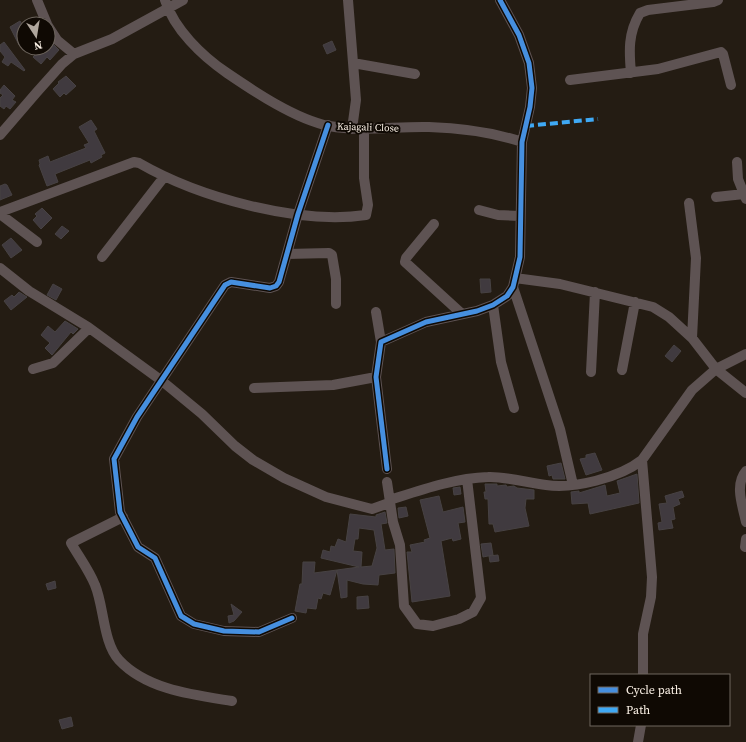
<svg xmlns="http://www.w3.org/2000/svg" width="746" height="742" viewBox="0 0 746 742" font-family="'Source Serif 4',serif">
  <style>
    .building { fill: #403a3f; stroke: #474243; fill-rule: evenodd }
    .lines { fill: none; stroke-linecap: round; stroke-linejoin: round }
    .minor { stroke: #5e5353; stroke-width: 10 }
    .quiet { stroke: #3fa9f5; stroke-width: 4; stroke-dasharray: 8 4; stroke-linecap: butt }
    .cycleway-casing { stroke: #0f0903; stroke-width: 8 }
    .cycleway { stroke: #468fdf; stroke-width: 5 }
    .labels { text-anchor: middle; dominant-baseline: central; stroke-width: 4; stroke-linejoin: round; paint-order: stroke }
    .street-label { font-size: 10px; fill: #fcf2e7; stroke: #0f0903 }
  </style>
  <rect width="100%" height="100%" fill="#241c13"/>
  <path class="building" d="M20,21L24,27V43L19,45L10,27Z
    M48,39L59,50L50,60L47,57L41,64L33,57L42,48H48Z
    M332,41L336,50L327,54L323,45Z
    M4,42L25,70L24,71L11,62L8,66L2,62L5,57L0,51V45Z
    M66,76L76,86L66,95L64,93L60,97L53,89L59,83L58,82Z
    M4,85L15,96L12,100L16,102L10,109L6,106L4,109L0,106V98L3,95L0,93V90Z
    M91,120L97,129L94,131L105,153L101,155L102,157L91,163L90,160L55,174L58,182L47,186L39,165L40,164L39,160L48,156L50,162L86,148L84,145L89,143L79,127Z
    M5,184L7,185L12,195L0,200V186Z
    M42,208L52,218L41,229L33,220L37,216L35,214Z
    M62,226L69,231L61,239L55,234Z
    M11,238L22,250L11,258L2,245Z
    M480,279H490L491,292L481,293Z
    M53,284L62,289L56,300L47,295Z
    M19,292L27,297L11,310L4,301L12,295L14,297Z
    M65,321L78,329L73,334L71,332L52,355L45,348L50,343L41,335L48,326L55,332Z
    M674,345L681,351L672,362L665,356Z
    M595,453L602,470L586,475L580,459L586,458V455Z
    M561,463L565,479H553L552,475L549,476L547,466Z
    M637,474L639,503L590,514L588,503L572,504L571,492L579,491V493L605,485L607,496L620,493L617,481Z
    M485,484H497V486L506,485L507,487L514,486L517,488L534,490V499H526L525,508L529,526L495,532L493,524H489L488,499H485L484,492H486Z
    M460,487L461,494L454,495L453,488Z
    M682,491L684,497L678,499L680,504L673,507L675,519L671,520L673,528L659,530L658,523L662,522L659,504L667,503L665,496Z
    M439,496L443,512L463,507L465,522L458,523L461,539L453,541L452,538L441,541L450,596L412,602L407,552H412L410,545L425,542L424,540L430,538L420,500Z
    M406,507L408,516L399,518L398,508Z
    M385,512L387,523L381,524L385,550L394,549L395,573L379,575L378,585L363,584L347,580V597L341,598L337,570L359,567L321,558L323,550L330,552L331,546L335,547L338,539L346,542L350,514L376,517V515ZM359,528L374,530L377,548L372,566L361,567L362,552L353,551L355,539H358Z
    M491,543L493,555L483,557L481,544Z
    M498,555L499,561L490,562L489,556Z
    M303,562H315L314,573L337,570L330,595L323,593L321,599L318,598L316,609L307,608L306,613L295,611L300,584H302Z
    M55,581L56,588L48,590L46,584Z
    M368,596L369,608L357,609V597Z
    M231,604L242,612L234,621L229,623L228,616L234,615Z
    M71,717L73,726L62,729L59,720Z"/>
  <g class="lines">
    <path class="minor" d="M37,0L47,24
      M165,0C174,29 202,56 227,73C255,92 295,119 329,126C363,132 396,126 429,127C461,128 492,132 522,142
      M348,0L356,100L352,129
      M48,26L57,40L74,54
      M353,63L415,74
      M631,73C629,51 628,33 640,13L648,10L713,2L718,0
      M570,80L658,69L721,52L723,54L731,85
      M0,135L37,92L62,64L74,54L112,39L183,0
      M737,162L738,179L746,199
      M716,197L744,194
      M689,203L696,258L692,338
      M479,210L498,215L520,216
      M0,212L134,162L139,163C198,197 298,225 366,215L368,205L364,178V129
      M0,214L37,242
      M434,224L406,258L405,262L462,314
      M287,254L329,253L332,255L336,279V304
      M102,257L164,177
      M0,268L29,291L88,327L162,381L202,414L235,446L253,460L284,478L326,497L372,509L386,504
      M515,278L560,284L653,307L669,317L692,338L716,369L746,393
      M513,287L560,429L573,485
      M493,305L501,362L514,408
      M376,312L381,342
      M33,369L53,363L89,328
      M622,370L635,302
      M591,372L595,292
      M254,388L333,385L376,377
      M387,469L376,377L381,342L426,322L477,311L493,305L507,296L513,287L520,257L522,142L530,107L532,88L529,63L519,35L500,0
      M746,471C734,485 743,507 746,522
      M387,482L393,522L400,545L404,606L417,624L433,626L459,619L473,612L481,598L467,479
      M390,500C421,490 455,478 488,477C503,476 529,483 546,485C574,489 619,478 642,460
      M123,517L71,543C79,557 89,570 95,585C104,606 103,643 119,660C147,690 194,695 232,701
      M745,547L746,539
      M292,618L259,632L224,631L194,624L181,616L155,558L138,547L120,512L114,459L137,417L225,285L231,282L270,288L276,286L279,282L298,214L328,125
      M643,675V634L651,597L652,577L642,460L692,390L716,369L746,354
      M638,742L641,725"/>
    <path class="quiet" d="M526,126L598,119"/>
    <g class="cycleway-casing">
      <path id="cycleway" d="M387,469L376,377L381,342L426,322L477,311L493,305L507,296L513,287L520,257L522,142L530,107L532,88L529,63L519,35L500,0
        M292,618L259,632L224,631L194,624L181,616L155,558L138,547L120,512L114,459L137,417L225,285L231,282L270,288L276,286L279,282L298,214L328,125"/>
    </g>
    <use href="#cycleway" class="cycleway"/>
  </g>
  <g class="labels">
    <g class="street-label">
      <text transform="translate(368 127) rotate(2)">Kajagali Close</text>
    </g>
  </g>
  <rect x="590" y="674" width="140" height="52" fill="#0f0903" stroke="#6e665e"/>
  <rect x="598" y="687" width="20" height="6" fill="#468fdf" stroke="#6e665e"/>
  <text x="626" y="694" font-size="12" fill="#fcf2e7">Cycle path</text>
  <rect x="598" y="707" width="20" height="6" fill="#3fa9f5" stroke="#6e665e"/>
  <text x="626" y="714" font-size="12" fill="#fcf2e7">Path</text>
  <g transform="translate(36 36) rotate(168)"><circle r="19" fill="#0f0903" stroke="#6e665e"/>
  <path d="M0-3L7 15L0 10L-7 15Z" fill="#b0a79d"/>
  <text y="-6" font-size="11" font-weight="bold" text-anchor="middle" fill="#fcf2e7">N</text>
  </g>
</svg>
